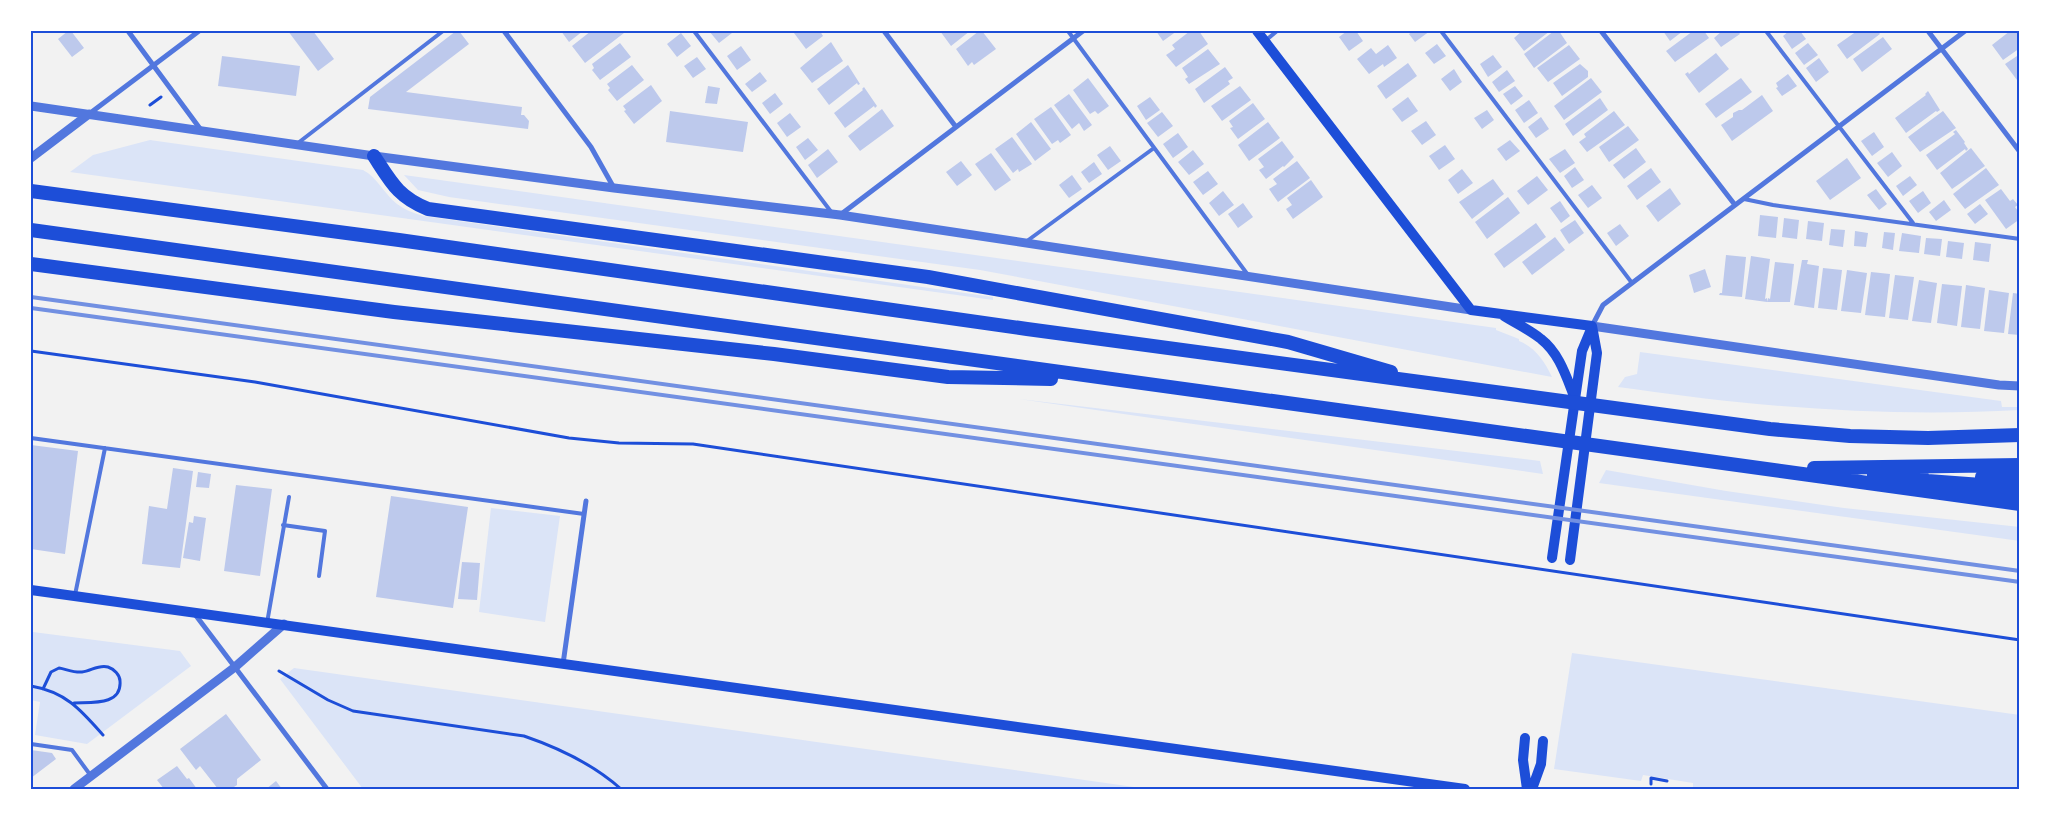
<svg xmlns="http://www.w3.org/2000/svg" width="2051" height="820" viewBox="0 0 2051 820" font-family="'Varela Round',sans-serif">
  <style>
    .green { fill: #dbe4f7 }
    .building { fill: #bdc9ec }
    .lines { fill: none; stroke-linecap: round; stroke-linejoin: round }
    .path { stroke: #1d4ed8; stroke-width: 3 }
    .service { stroke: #5277de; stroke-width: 4 }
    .minor { stroke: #5277de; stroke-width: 5 }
    .tertiary { stroke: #5277de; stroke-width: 9 }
    .secondary { stroke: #1d4ed8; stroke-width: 10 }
    .motorway { stroke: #1d4ed8; stroke-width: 14 }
    .rail { stroke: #7290e2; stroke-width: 4 }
    .neatline { fill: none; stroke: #1d4ed8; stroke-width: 2 }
  </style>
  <rect width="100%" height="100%" fill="#f2f2f2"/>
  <path class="green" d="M150,140L363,170C378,178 384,194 397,204C405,210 414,213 423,216L993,297V300L70,172L93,155Z
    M404,175L1496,328V330L1519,339V341C1535,347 1545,362 1552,377L980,270L449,197L418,190Z
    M1640,352L2001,401L2002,407H2020V410C1932,415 1845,412 1757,404C1711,400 1664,393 1618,387L1625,377L1637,374Z
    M1019,399L1540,461L1543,474Z
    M1606,470L1726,491L1844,508L2020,527V541L1599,483Z
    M491,508L560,516L545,622L479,612Z
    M33,632L180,651L191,666L87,744L35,735L40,702L31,700V645Z
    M1572,653L2020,715V789H1695L1693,788V783L1643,775L1641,781L1554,769Z
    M294,668L1148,789H363L280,679Z"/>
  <path class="building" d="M68,31H71L84,48L72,57L58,39Z
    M288,31H313L334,59L318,71Z
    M456,31H459L469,44L406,92L522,107L521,115H524L529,121L528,129L368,109L370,97Z
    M561,31H583L569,42Z
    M591,31H623L624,33L585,63L572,46Z
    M709,31H730L732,33L719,43Z
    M796,31H820L823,36L806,49L794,33Z
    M940,31H970L951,46Z
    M979,31H982L996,49L974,65L972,62L968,66L956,49Z
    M1156,31H1177L1163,41Z
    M1190,31H1199L1208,44L1176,67L1166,55L1175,49L1172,45Z
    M1347,31H1356L1363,41L1349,51L1339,37Z
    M1413,31H1430L1415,42L1409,34Z
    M1522,31H1550L1524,51L1514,38Z
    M1554,31H1559L1567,43L1534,68L1524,54Z
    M1663,31H1683L1670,41Z
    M1693,31H1704L1709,38L1675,62L1666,51Z
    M1722,31H1738L1740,34L1721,47L1714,38Z
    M1789,31H1800L1806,39L1792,49L1783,36Z
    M1857,31H1878L1880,34L1847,59L1837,45Z
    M2010,31H2020V48L2003,60L1992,45Z
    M681,33L691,46L677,57L667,44Z
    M1883,37L1892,49L1862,72L1853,59Z
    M831,42L843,61L812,83L800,68Z
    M620,43L631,57L600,80L592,70L594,68L592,64Z
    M1808,43L1818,55L1804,65L1795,53Z
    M1437,44L1446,56L1434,64L1425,53Z
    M1388,45L1397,58L1384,67L1383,64L1369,74L1357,59L1371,48L1376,54Z
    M1569,45L1580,59L1548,82L1537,68Z
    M741,46L751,60L737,70L727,56Z
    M1208,49L1220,64L1189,84L1185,79L1188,77L1182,68Z
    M1716,53L1729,69L1699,93L1685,74L1688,72L1689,74Z
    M2020,54V78L2017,80L2005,64Z
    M1493,55L1502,67L1488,77L1480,64Z
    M222,56L300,66L296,96L218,86Z
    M697,57L706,69L693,78L684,66Z
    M1819,58L1829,72L1816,82L1806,68Z
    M1408,63L1417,76L1386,99L1377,86Z
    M1580,64L1588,71V77L1562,96L1553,83Z
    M632,65L644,80L617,101L608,90L610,88L607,84Z
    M848,65L860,84L858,85L857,83L829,105L817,89Z
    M1225,67L1233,78L1228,81L1230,84L1204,103L1195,89Z
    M1454,69L1462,82L1450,91L1441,79Z
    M1507,70L1515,81L1499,92L1492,82Z
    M760,72L767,81L752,92L745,84Z
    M1788,74L1797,86L1782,96L1776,88L1778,87L1776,83Z
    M1088,78L1109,106L1098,114L1095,111L1090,114L1073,90Z
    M1591,78L1602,92L1564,120L1554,106Z
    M1741,78L1752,92L1716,118L1705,104Z
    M651,85L662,101L634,124L624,111L626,110L623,106Z
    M708,86L720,88L717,104L705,103Z
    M1240,86L1251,100L1222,121L1211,106Z
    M1515,86L1523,96L1511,105L1503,94Z
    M864,87L877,106L875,108L874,106L845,128L834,113L863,90L862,89Z
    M1928,91L1940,110L1937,112L1936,111L1906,133L1895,118L1926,95L1925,94Z
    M775,93L783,104L770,114L762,103Z
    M1069,94L1092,125L1084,131L1079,123L1072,129L1054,105Z
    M1762,95L1773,111L1732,141L1721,125L1733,117V113L1739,110H1742Z
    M1150,97L1160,110L1146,120L1137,106Z
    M1408,97L1418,111L1402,122L1392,109Z
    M1600,98L1608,110L1573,136L1565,124Z
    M1529,100L1538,113L1524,123L1515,110Z
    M1253,103L1265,119L1238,139L1230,128L1233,127L1229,121Z
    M1051,107L1071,135L1060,143L1058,140L1052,144L1034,119Z
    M882,109L894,126L860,151L848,136Z
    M1487,110L1494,120L1482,129L1474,118Z
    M670,111L748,122L743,152L666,142Z
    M1614,111L1625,125L1587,152L1579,142L1586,137L1584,134Z
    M1943,111L1956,128L1920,152L1908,137Z
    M1162,112L1173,126L1158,137L1147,123Z
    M790,113L801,127L787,137L777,123Z
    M1541,117L1549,129L1536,138L1528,127Z
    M1426,121L1436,135L1422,145L1411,131Z
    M1031,122L1051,149L1035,161L1016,134Z
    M1268,122L1280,138L1249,161L1238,145Z
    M1628,126L1639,140L1609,162L1599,147Z
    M1956,130L1965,142L1964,143L1968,149L1966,151L1965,149L1937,170L1926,155L1955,134L1953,132Z
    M1874,132L1884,147L1872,156L1861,141Z
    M1178,133L1188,147L1173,158L1163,144Z
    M1012,137L1032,164L1019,172L1018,169L1013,173L995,149Z
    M808,138L818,150L805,160L796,147Z
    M1510,140L1520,151L1506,161L1497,149Z
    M1282,141L1294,157L1284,167L1283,166L1266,179L1259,170L1264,167L1258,159Z
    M1445,145L1455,159L1439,170L1429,156Z
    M1110,146L1121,161L1108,170L1097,155Z
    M1636,148L1646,162L1624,179L1613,165Z
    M1971,148L1985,166L1952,189L1940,173Z
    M828,149L838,162L817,178L808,165Z
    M1565,149L1575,163L1560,173L1549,159Z
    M1193,150L1204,164L1189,175L1178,162Z
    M1892,152L1902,166L1888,177L1877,163Z
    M991,153L1011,180L995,191L975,164Z
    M1847,158L1861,178L1830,200L1816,181Z
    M961,161L972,175L957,186L946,172Z
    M1297,161L1310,178L1278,202L1269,189L1277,184L1273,179Z
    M1094,162L1102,174L1089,183L1081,172Z
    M1575,167L1584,180L1572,188L1564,176Z
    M1651,168L1661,182L1637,200L1627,186Z
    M1986,168L1999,185L1965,209L1953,194Z
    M1462,169L1473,183L1458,194L1448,180Z
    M1208,171L1218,184L1203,195L1193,182Z
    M1072,175L1082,189L1069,198L1059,185Z
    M1537,176L1548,190L1528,205L1517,191Z
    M1910,176L1917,185L1903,196L1896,186Z
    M1493,179L1504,194L1472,219L1459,202Z
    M1311,180L1323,197L1293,219L1286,209L1292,205L1287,198Z
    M1592,185L1602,198L1588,208L1578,195Z
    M1670,188L1681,204L1658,222L1646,206Z
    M1876,189L1887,204L1879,210L1867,195Z
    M2001,189L2010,201L2013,199L2018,205L2015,207L2020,214V219L2006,229L1985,200Z
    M1223,191L1234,205L1219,216L1209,203Z
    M1923,191L1931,203L1918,213L1909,201Z
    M1508,197L1520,213L1487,239L1475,222Z
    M1944,200L1951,210L1936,221L1929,212Z
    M1560,201L1570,216L1561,223L1550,208Z
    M1243,203L1253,217L1238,228L1228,214Z
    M1980,204L1988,214L1975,224L1967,214Z
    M1760,215L1778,217L1776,238L1758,236Z
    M1784,218L1799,220L1797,239L1782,237Z
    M1575,220L1584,233L1569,244L1560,230Z
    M1808,221L1824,223L1822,241L1806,239Z
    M1536,223L1546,237L1504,268L1494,254Z
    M1620,224L1629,236L1616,246L1607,233Z
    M1831,229L1845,230L1843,247L1829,245Z
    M1855,231L1868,233L1866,247L1854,246Z
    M1884,232L1895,233L1893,250L1882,248Z
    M1902,233L1921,236L1919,253L1899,251Z
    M1555,237L1565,250L1532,275L1522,262Z
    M1926,238L1942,239L1940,256L1924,254Z
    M1948,241L1964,243L1962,259L1946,257Z
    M1975,242L1991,244L1989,262L1973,260Z
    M1726,255L1746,257L1742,297L1719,295L1720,293H1722Z
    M1751,256L1770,259L1765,299L1767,298V302L1745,299Z
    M1802,260H1808L1807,264L1819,266L1814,308L1794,305Z
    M1775,262L1794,264L1790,302H1767L1768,298L1770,299Z
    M1823,268L1842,270L1837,310L1818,308Z
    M1705,269L1711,287L1694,293L1689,275Z
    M1847,270L1867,273L1861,313L1841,311Z
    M1871,272L1890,274L1885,317L1865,315Z
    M1895,275L1914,277L1908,320L1889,318Z
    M1919,280L1937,283L1931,323L1912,321Z
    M1942,284L1962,286L1957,326L1937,323Z
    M1966,285L1985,288L1980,329L1961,327Z
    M1989,290L2009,293L2004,333L1984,331Z
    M2013,293L2020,294V335L2008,334Z
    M31,445L78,451L65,554L31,549Z
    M173,468L193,471L180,568L142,564L149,506L167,509Z
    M198,472L211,474L209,488L196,487Z
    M236,485L272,489L260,576L224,571Z
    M391,496L468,507L453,608L376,597Z
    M194,516L206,518L200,561L183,558L189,522L193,523Z
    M462,562L480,563L477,600L458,599Z
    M226,714L261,760L237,779V785L234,787L235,789H218L200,766L196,770L180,749Z
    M31,750L52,753L56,759L31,778Z
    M177,766L187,779L189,778L197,789H164L157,780Z
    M276,781L282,789H266Z"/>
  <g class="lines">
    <path class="path" d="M150,105L161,97
      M31,351L255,382L569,438L619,443L693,444C1135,509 1577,577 2020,640
      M279,671L328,700L353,711L524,736C559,748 593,764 621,789
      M31,686C66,692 81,710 103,735
      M43,689L51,672L59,668C66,669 74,673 82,672C91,671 99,664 108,667C114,669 120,675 120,681C122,706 91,702 74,703
      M1651,784V778L1667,781"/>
    <path class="service" d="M694,31L832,213
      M1068,31L1248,275
      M1441,31L1632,283
      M1766,31L1913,223
      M1265,41L1277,31
      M298,143L443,31
      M1744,199L1773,205L2020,239
      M1027,241L1154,148
      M31,438L584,514
      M283,525L325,531L319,576
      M75,595L105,448
      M267,623L289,497
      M31,744L72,750L91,776"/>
    <path class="minor" d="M128,31L201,130
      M504,31L591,147L614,188
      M884,31L956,127
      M1601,31L1735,205
      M1928,31L2020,152
      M89,114L199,31
      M840,215L1083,31
      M1592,326L1603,305L1965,31
      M194,613L327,789
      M563,664L586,501"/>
    <path class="tertiary" d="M31,106L374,156L614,188L840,215L1471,310
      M31,158L89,114
      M1592,326L1999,385L2020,386
      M74,789L235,667L284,624"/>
    <path class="secondary" d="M1257,31L1471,310L1592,326
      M1504,316C1517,324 1530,330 1541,339C1559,353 1566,376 1574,396
      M1552,558L1582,351L1592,327
      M1570,560L1597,353L1592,326
      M31,590L1465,789
      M1525,738L1523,760L1527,789
      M1532,789L1541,764L1543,741"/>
    <path class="motorway" d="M374,156C391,182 398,197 428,209L928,277L1288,342L1391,372
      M31,191L399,240L1027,329L1770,429L1850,436L1928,438L2020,435
      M31,230L2020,504
      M31,264L394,312L774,354L948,377L1051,379
      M1814,468L2020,465
      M1874,475L1923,478
      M1982,477L2020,479
      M1914,480L1995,486
      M1986,490L2020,493"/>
    <path class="rail" d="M31,297L2020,571
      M31,308L2020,582"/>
  </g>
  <rect width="2051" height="820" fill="none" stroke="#ffffff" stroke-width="65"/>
  <rect x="32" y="32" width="1986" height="756" class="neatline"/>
</svg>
